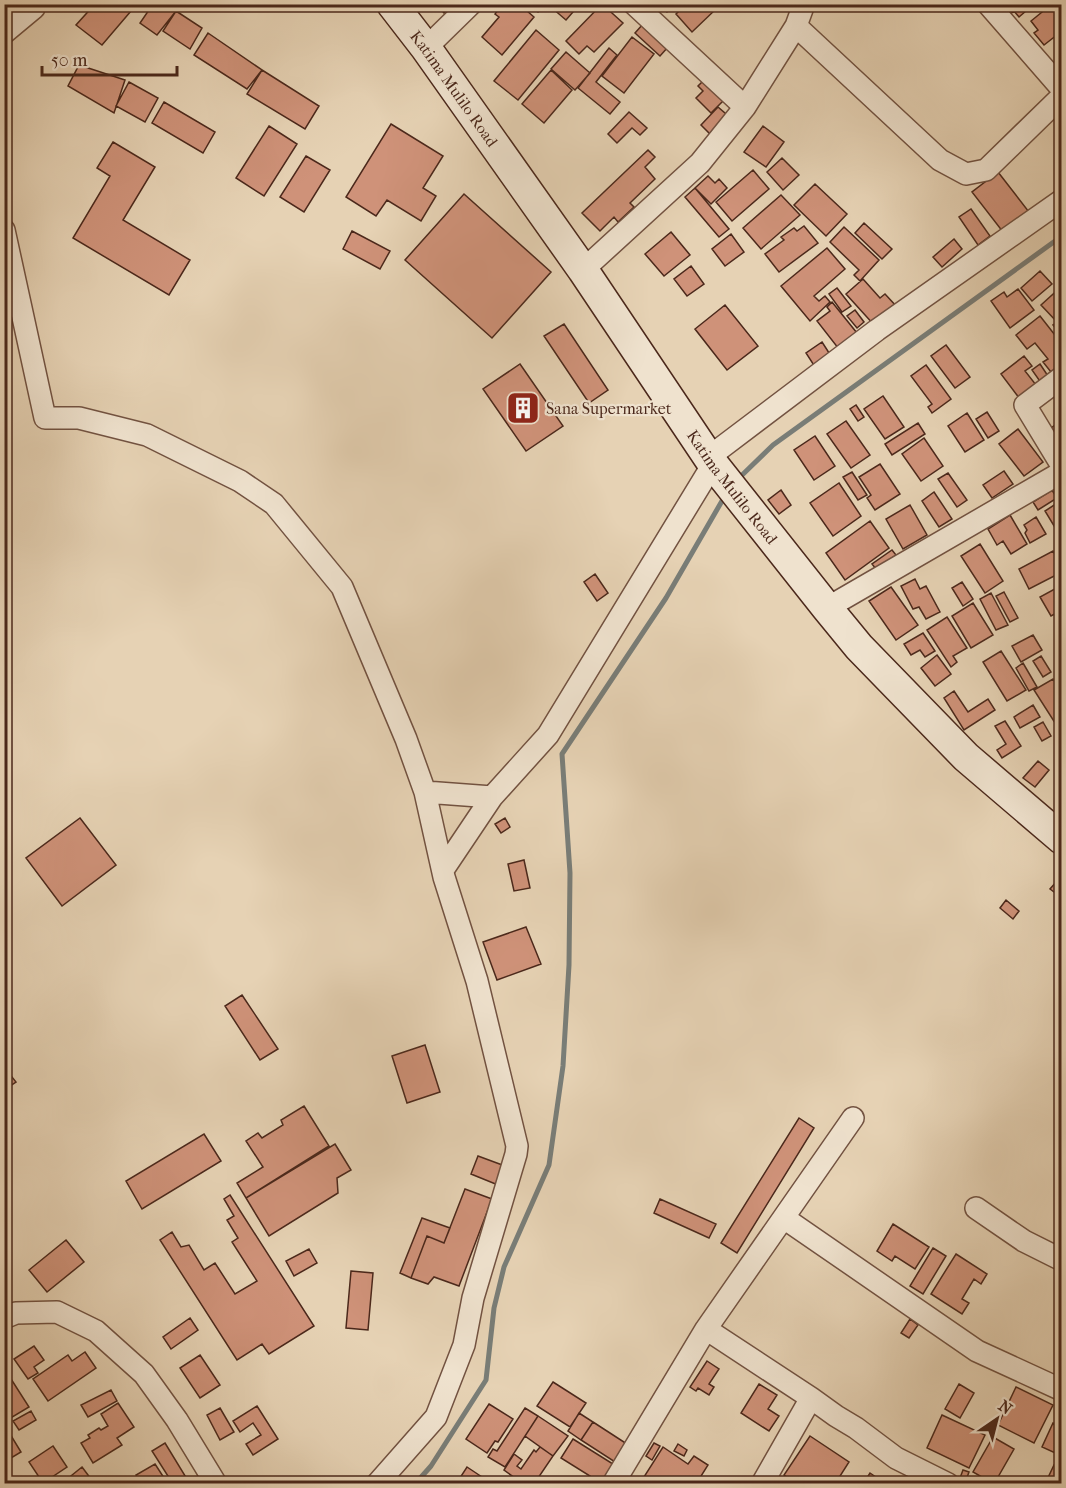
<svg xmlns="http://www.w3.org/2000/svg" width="1066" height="1488" viewBox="0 0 1066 1488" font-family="'IM FELL French Canon',serif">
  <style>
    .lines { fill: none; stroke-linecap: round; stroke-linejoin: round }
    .stream { stroke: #797d77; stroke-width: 5 }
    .building { fill: #cf9279; stroke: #4b281b; stroke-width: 1.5 }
    .minor-casing { stroke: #725241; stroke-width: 24 }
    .secondary-casing { stroke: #4b281b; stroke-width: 33 }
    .minor { stroke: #efe2ce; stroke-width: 21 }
    .secondary { stroke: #efe2ce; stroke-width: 30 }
    .labels { text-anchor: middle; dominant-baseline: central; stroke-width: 4.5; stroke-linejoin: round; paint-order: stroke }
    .street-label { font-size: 16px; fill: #4b281b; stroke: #efe2ce }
    .poi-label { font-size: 16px; fill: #4b281b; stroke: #efe2ce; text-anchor: start }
  </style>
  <rect width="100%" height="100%" fill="#e6d2b4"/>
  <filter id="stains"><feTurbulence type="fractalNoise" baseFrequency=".00333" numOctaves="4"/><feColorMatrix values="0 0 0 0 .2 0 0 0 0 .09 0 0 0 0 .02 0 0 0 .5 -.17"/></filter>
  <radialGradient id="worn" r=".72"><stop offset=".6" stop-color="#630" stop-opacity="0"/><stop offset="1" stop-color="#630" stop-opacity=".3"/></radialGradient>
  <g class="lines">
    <path class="stream" d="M738,479L773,445L1062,236
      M415,1484L431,1466L486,1380L494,1308L504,1267L549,1165L563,1066L569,965L570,873L562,754L666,598L726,494"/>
  </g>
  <path class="building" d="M95,4H137L102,45L76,25Z
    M153,4H167L176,11L157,35L140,23Z
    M436,4H453L444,13Z
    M502,4H519L534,17L502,55L482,37L499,17L495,14Z
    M530,4H545L538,12Z
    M555,4H580L566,20L552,8Z
    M602,4L623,23L594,52L587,46L579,54L566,41Z
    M660,4H675L667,12Z
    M686,4H712L716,9L692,32L676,14Z
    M996,4H1034L1019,17L1014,11L1007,17Z
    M1052,4H1062V31L1044,45L1034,33L1038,30L1031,21Z
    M176,11L202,28L190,49L163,31Z
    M643,24L668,47L660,56L635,33Z
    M536,30L559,50L518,100L494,81Z
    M208,33L262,70L247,89L194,55Z
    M632,37L654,54L624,93L602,76Z
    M609,48L617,55L596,82L620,102L610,114L578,88Z
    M566,52L590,73L575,90L551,69Z
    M79,65L125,80L114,113L68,86Z
    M262,70L319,106L305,129L247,94Z
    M551,70L572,90L544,123L522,104Z
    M703,81L723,101L711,113L696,98L703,91L698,86Z
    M129,82L158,98L145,122L116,106Z
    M164,102L215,132L203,153L152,123Z
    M718,107L726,114L712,136L701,125Z
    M629,112L647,128L640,135L632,128L617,143L608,134Z
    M391,124L443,156L423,188L436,196L421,221L387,200L376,216L346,197Z
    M269,126L297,144L264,196L236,178Z
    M763,126L784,142L766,167L744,152Z
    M113,142L155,167L123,220L190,260L169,295L73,238L110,176L97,168Z
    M648,150L655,157L645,167L655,179L630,203L634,207L618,222L614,217L600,231L582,213Z
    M306,156L330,170L304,212L280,197Z
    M782,158L799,175L783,190L767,172Z
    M753,170L769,189L732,221L716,202Z
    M998,172L1029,212L1003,232L972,192Z
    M708,176L715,183L719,179L727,188L711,204L695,188Z
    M815,184L847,214L826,236L794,205Z
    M695,188L729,229L719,237L685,197Z
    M464,194L551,272L492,338L405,260Z
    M781,195L800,215L761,249L743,228Z
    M971,209L990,236L978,245L959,217Z
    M864,223L892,249L882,259L855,233Z
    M804,226L818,243L779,272L765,254L784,240L781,237L794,228L797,231Z
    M844,227L879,260L860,281L854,275L859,270L830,242Z
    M352,231L390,251L380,269L343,249Z
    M671,232L690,255L664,276L645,254Z
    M731,234L744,252L725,266L712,249Z
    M954,239L962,249L942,267L933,257Z
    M827,248L845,269L814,296L819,301L825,296L830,302L810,321L781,286Z
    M691,266L704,284L687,296L674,279Z
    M1040,271L1052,284L1032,301L1021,288Z
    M863,279L880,298L885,294L897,307L875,326L846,294Z
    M1062,286V318L1057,322L1041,305Z
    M837,288L851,306L842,312L829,294Z
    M1018,289L1034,310L1010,328L991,301L1004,292L1007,297Z
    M832,302L861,338L842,353L817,321L830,311L827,307Z
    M725,305L758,346L727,370L695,329Z
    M855,310L864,322L857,328L847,316Z
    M1040,316L1062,344V364L1051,372L1043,362L1048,359L1035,343L1027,349L1016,335Z
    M1062,319V333L1060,334L1053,325Z
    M564,324L608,390L589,403L544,336Z
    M822,342L833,359L817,370L806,353Z
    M946,345L970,377L955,388L931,356Z
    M1024,356L1032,366L1025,371L1040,390L1023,403L1001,374Z
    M520,364L563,426L526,451L483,389Z
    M1040,364L1052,382L1044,387L1032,370Z
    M926,365L951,399L932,413L928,407L932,404L911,376Z
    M883,396L904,427L885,439L864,409Z
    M856,405L864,417L858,421L850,409Z
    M987,412L999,431L988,438L976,419Z
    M967,413L984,440L965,452L948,426Z
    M1062,420V451L1047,431Z
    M846,421L870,455L851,468L827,434Z
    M918,423L925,434L892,455L885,444Z
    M1018,429L1043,462L1024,476L999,444Z
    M815,436L835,466L814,480L794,450Z
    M924,438L943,466L921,481L902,454Z
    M880,464L900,494L875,510L867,498L871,495L859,477Z
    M1004,471L1013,484L992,498L983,485Z
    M852,472L867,495L858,500L843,477Z
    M948,473L967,500L957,507L938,479Z
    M839,483L861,516L833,536L810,503Z
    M781,490L791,505L779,514L768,500Z
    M1052,490L1057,498L1038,510L1033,502Z
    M934,492L952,519L939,527L922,501Z
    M1062,500V539L1045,511Z
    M910,505L927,535L903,549L886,519Z
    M1010,515L1027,544L1011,554L1003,541L997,545L988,529Z
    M1036,517L1046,534L1030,543L1025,533L1027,530L1024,525Z
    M870,521L889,548L845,580L826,553Z
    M980,544L1003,581L985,593L961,556Z
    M892,550L896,555L876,569L872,564Z
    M1053,551L1062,567V572L1029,589L1019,569Z
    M595,574L608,593L597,601L584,582Z
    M915,579L920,589L926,586L940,612L926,619L919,607L913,609L901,586Z
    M962,582L973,599L963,606L952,588Z
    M1062,585V610L1051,616L1040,597Z
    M891,587L918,625L896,640L869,601Z
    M1004,592L1018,618L1010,622L996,596Z
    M991,593L1008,625L996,630L980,599Z
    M973,603L993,635L971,648L952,616Z
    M947,617L967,648L953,656L957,662L951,667L927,630Z
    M923,633L935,651L925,657L920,650L911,655L904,644Z
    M1033,635L1042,650L1021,662L1012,646Z
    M1001,651L1026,690L1007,701L983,662Z
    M937,655L951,674L935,686L921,668Z
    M1041,656L1051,672L1043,677L1033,661Z
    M1023,663L1037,687L1029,691L1016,668Z
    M1053,679L1062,692V723L1057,726L1034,690Z
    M954,691L968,712L988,699L995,710L964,730L944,698Z
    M1033,705L1040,717L1020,728L1014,717Z
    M1005,721L1021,746L1002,758L997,750L1006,744L995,726Z
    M1043,722L1051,736L1042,741L1034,727Z
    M1038,761L1049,770L1035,787L1023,778Z
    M80,818L116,865L62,906L26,858Z
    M505,818L510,827L501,833L495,824Z
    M524,860L530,888L514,891L508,864Z
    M1057,881L1062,885V898L1050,889Z
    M1006,900L1019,911L1013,919L1000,908Z
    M526,927L541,964L497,980L483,942Z
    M242,995L278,1049L260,1060L225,1006Z
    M425,1045L440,1092L407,1103L392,1056Z
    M4,1067L16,1082L4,1090Z
    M304,1106L329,1146L246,1198L237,1183L263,1167L246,1141L258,1133L262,1138L283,1125L281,1120Z
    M799,1118L814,1128L737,1253L721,1243Z
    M204,1134L221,1161L142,1209L126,1181Z
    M335,1144L351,1170L337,1178L338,1193L269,1236L246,1198Z
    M478,1156L505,1166L498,1185L471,1174Z
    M465,1189L492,1199L459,1286L434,1277L428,1284L411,1278L427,1236L444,1243Z
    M230,1195L314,1326L269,1354L262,1344L237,1360L160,1240L172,1232L181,1247L189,1245L204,1270L215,1263L235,1294L257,1281L232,1242L238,1238L227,1220L234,1216L224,1199Z
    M660,1199L716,1224L709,1238L654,1213Z
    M422,1218L450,1228L444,1243L427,1236L411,1278L400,1273Z
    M893,1224L929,1247L915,1269L895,1256L892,1261L877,1251Z
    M66,1240L84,1262L47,1292L29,1270Z
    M933,1248L946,1256L923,1294L910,1286Z
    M309,1249L317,1263L294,1276L286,1261Z
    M956,1254L987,1274L981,1284L974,1279L962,1299L969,1303L962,1314L931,1294Z
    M351,1271L373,1273L368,1330L346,1328Z
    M190,1318L198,1330L171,1349L163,1337Z
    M910,1319L918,1325L909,1338L901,1333Z
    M34,1346L44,1360L34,1367L38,1373L28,1379L14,1359Z
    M85,1352L96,1368L48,1401L33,1379L68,1355L72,1361Z
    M200,1355L220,1385L200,1398L180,1368Z
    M707,1361L719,1369L709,1384L714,1387L709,1395L698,1388L696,1391L690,1387Z
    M4,1368L29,1407L4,1422Z
    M553,1382L586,1403L570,1427L537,1406Z
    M759,1384L777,1395L768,1409L779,1416L769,1431L741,1413Z
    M959,1384L974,1393L960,1418L945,1409Z
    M1016,1387L1053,1405L1034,1443L998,1425Z
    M111,1390L117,1401L88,1417L81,1405Z
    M118,1403L134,1427L117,1438L122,1445L93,1463L81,1443L90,1438L88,1435L99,1428L101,1430L108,1426L101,1414Z
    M489,1404L513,1419L498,1442L495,1441L487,1453L466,1439Z
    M257,1406L278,1439L253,1455L246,1444L261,1435L253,1423L240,1432L233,1421Z
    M220,1408L234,1432L220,1440L207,1415Z
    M525,1408L538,1416L505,1467L488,1457L493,1449L497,1451Z
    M31,1411L36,1420L19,1430L13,1421Z
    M579,1413L593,1422L581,1440L568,1431Z
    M942,1415L985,1435L969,1468L927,1448Z
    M538,1416L568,1436L553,1456L525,1436Z
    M593,1422L627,1444L615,1462L581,1440Z
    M1053,1423L1062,1427V1456L1042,1447Z
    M10,1434L21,1452L11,1458L4,1448V1437Z
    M810,1436L849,1462L835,1484H797L784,1475Z
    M993,1437L1014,1449L994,1484L973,1472Z
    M573,1439L613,1464L601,1484H585L590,1476L561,1458Z
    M165,1443L187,1479L180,1484H173L152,1451Z
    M654,1443L660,1446L652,1460L646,1456Z
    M678,1444L687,1450L684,1456L674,1451Z
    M53,1446L67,1467L43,1483L29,1462Z
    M540,1447L553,1456L534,1484H523L504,1470L514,1454L522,1460L517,1466L521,1469L534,1450L536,1452Z
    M663,1447L688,1464L694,1456L708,1465L698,1481L693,1477L689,1484H647L642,1480Z
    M155,1464L168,1484H141L136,1475Z
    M1054,1465L1062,1468V1484H1045Z
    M82,1467L91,1479L86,1484H61Z
    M467,1467L488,1481L487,1484H456Z
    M963,1470L969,1472L966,1480L960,1478Z
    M870,1473L886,1484H863Z"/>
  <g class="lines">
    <g class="minor-casing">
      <path id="minor" d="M634,4L745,107
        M988,4L1062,89
        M796,26L940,160L966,174L986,170L1062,96
        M4,33L34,8
        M426,48L471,4
        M4,230L45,418H79L147,435L240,481L274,504L342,587L406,739L425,792L444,877L477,981L517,1146L516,1154L473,1298L464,1345L436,1417L377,1484
        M583,270L700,163L745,107L796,26L804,4
        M1062,377L1025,405L1062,466
        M709,457L877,330L1062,200
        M827,608L1062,472
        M425,792L492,797L548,735L713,464
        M443,870L492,797
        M976,1208L1024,1241L1062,1260
        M784,1218L977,1351L1062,1390
        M4,1318L16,1313L57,1312L96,1331L144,1374L177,1420L216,1484
        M706,1329L811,1398L836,1416L856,1428L896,1458L948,1484
        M613,1484L706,1329L853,1118
        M762,1484L811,1398"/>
    </g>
    <g class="secondary-casing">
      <g id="secondary">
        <path id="s1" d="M392,4L426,48L583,270L713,464L827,608L859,647L966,757L1062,839"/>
      </g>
    </g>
    <use href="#minor" class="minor"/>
    <use href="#secondary" class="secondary"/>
  </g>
  <defs>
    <g id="building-square" transform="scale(1.725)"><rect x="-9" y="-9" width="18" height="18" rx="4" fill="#8f2418" stroke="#efe2ce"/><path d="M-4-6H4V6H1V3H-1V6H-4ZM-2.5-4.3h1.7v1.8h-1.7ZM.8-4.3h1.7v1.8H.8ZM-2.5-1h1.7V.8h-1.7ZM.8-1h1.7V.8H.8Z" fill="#fff"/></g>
  </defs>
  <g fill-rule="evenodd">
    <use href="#building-square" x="523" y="408"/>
  </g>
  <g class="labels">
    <g class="street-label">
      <text stroke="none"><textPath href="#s1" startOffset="105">Katima Mulilo Road</textPath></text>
      <text stroke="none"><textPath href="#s1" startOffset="591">Katima Mulilo Road</textPath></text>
    </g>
    <g class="poi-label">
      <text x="546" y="408">Sana Supermarket</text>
    </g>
  </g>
  <rect width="1066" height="1488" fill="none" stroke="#e6d2b4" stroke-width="24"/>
  <rect x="6" y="6" width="1054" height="1476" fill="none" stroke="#4b281b" stroke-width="3"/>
  <rect x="12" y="12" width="1042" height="1464" fill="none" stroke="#4b281b" stroke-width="1.5"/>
  <g transform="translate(997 1419) rotate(35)" stroke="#efe2ce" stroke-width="4.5" paint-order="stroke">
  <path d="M0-4.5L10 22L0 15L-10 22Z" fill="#4b281b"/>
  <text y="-9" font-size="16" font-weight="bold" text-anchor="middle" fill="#4b281b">N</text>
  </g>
  <path d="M42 66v9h135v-9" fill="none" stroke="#4b281b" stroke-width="3"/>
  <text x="51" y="66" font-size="18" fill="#4b281b" stroke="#efe2ce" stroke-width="4.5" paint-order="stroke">50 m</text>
  <rect width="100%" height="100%" filter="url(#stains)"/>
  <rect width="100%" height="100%" fill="url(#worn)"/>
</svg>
